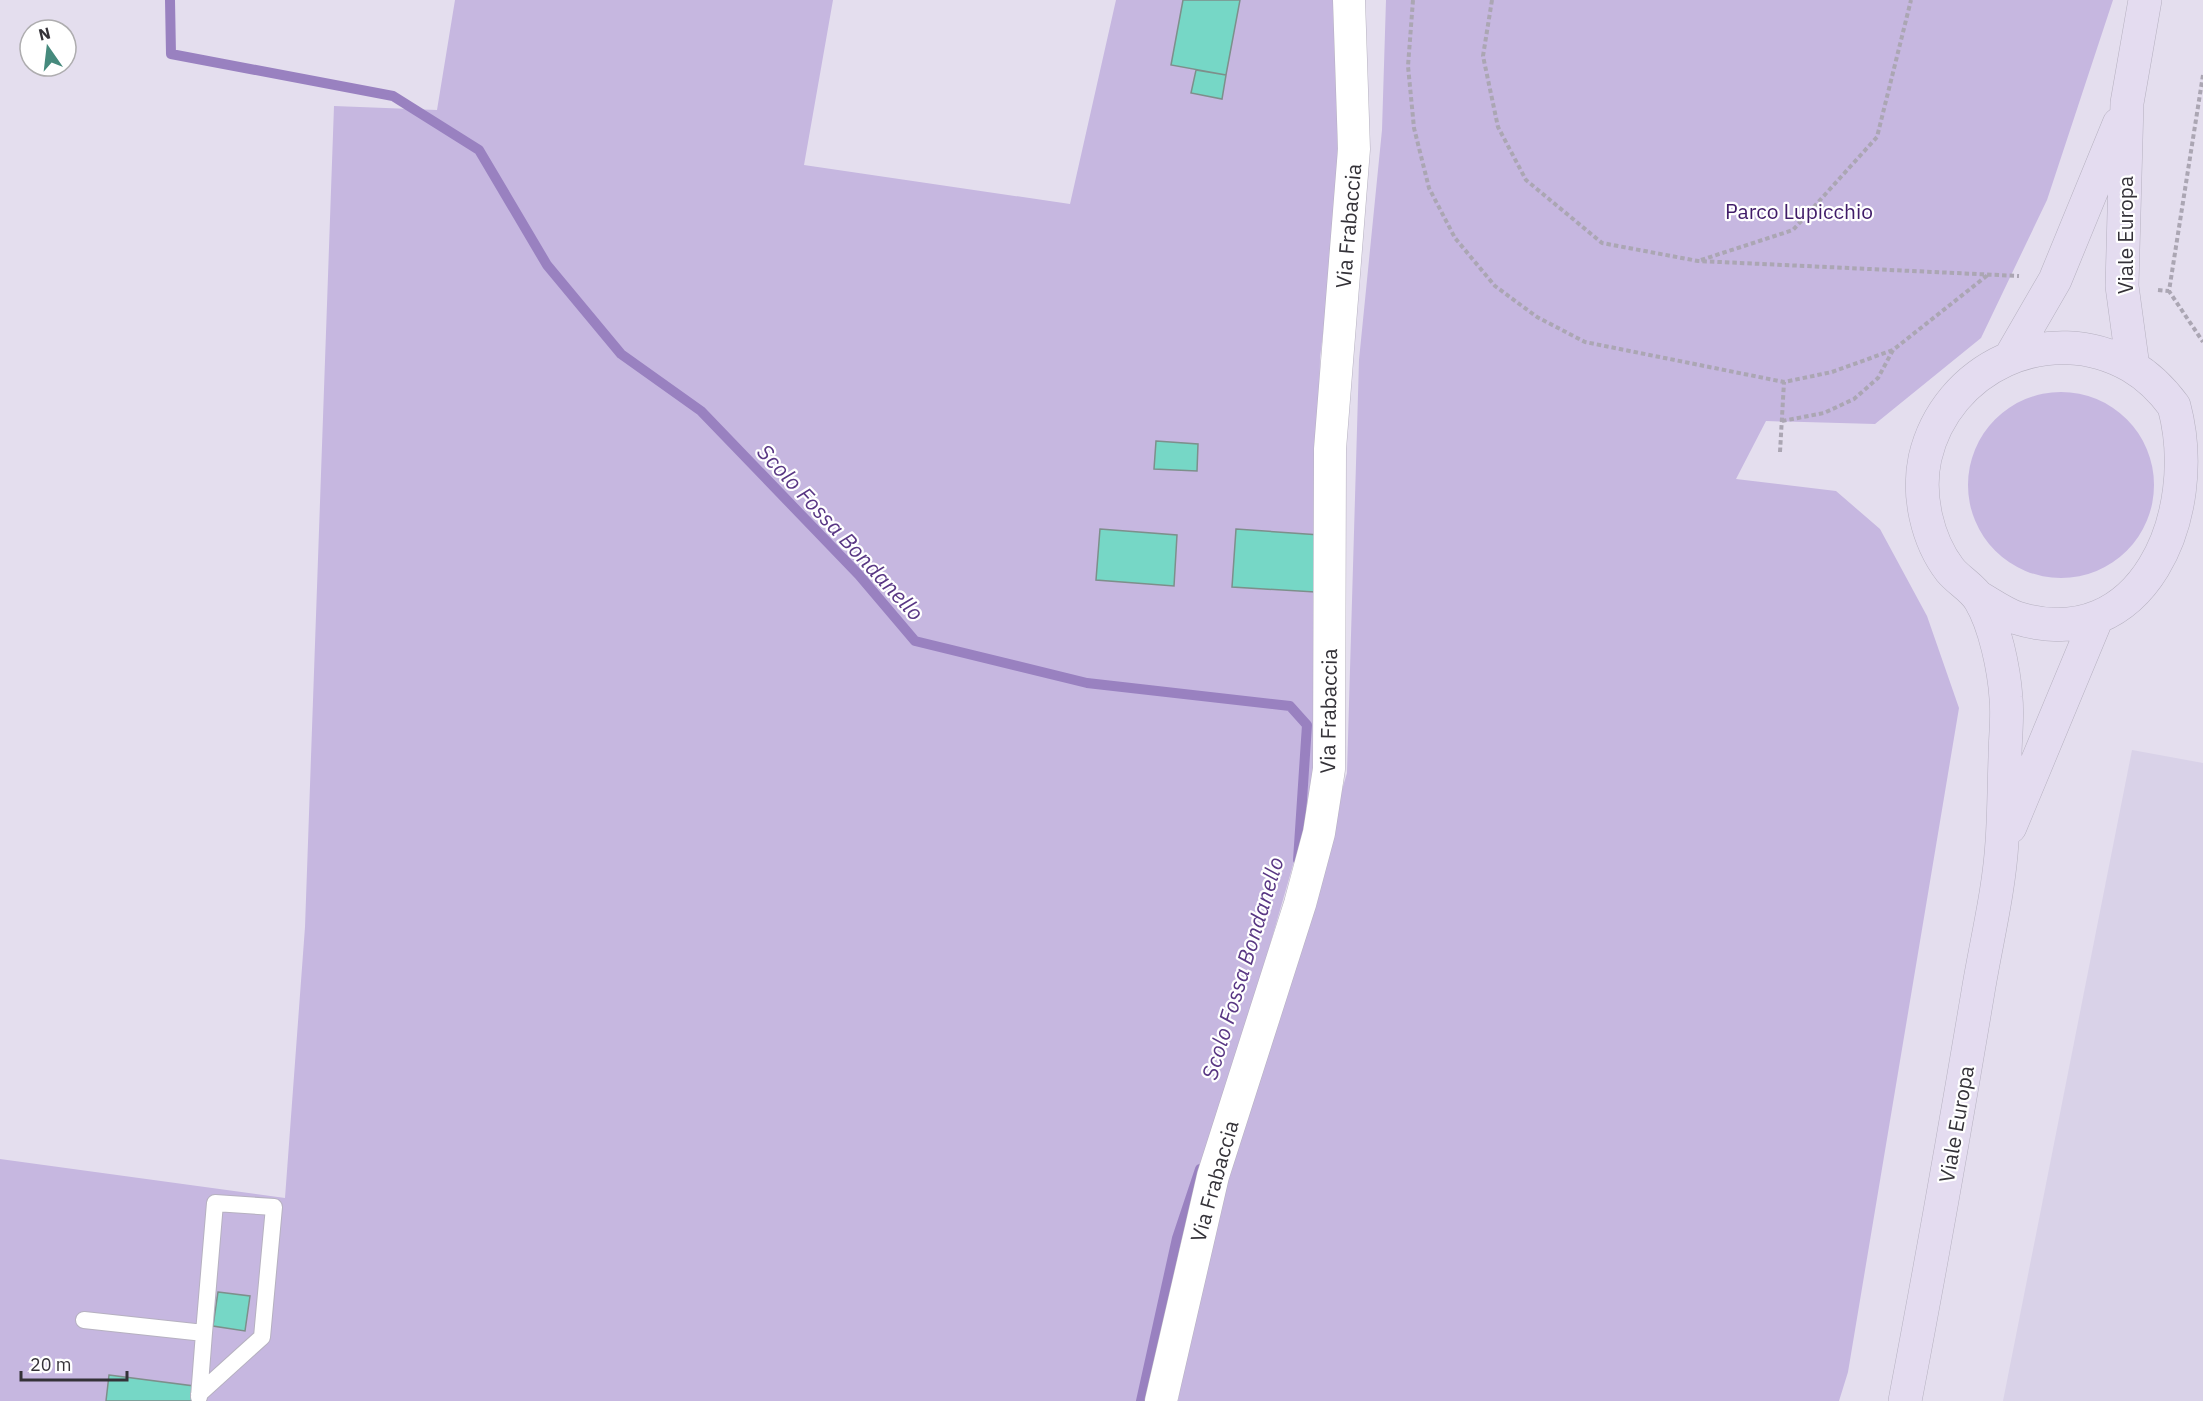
<svg xmlns="http://www.w3.org/2000/svg" width="2203" height="1401" viewBox="0 0 2203 1401" font-family="'IBM Plex Sans',sans-serif">
  <style>
    .built { fill: #d9d2e8 }
    .green { fill: #c6b7e0 }
    .lines { fill: none; stroke-linecap: round; stroke-linejoin: round }
    .stream { stroke: #9981c0; stroke-width: 10 }
    .building { fill: #76d7c6; stroke: #7d8f8b; stroke-width: 1.5 }
    .lane-casing { stroke: #b6b1c0; stroke-width: 18 }
    .street-casing { stroke: #b6b1c0; stroke-width: 33 }
    .secondary-casing { stroke: #b6b1c0; stroke-width: 34 }
    .path { stroke: #aba6b3; stroke-width: 4; stroke-dasharray: 4.5 3; stroke-linecap: butt }
    .lane { stroke: #fff; stroke-width: 16 }
    .street { stroke: #fff; stroke-width: 32 }
    .secondary { stroke: #e4dcf0; stroke-width: 33 }
    .labels { text-anchor: middle; dominant-baseline: central; stroke-width: 4.5; stroke-linejoin: round; paint-order: stroke }
    .park-label { font-size: 21px; fill: #401c68; stroke: #fff }
    .street-label { font-size: 21px; fill: #343238; stroke: #fff }
    .water-label { font-size: 22px; font-style: italic; fill: #593784; stroke: #fff }
  </style>
  <rect width="100%" height="100%" fill="#e4deee"/>
  <path class="built" d="M2132,750L2203,763V1401H2003Z"/>
  <path class="green" d="M455,0H833L804,165L1070,204L1116,0H1341L1337,73L1338,210L1320,358L1314,792L1154,1347L1144,1401H0V1159L285,1198L305,927L334,106L437,110Z
    M1386,0H2113L2047,200L1981,338L1875,424L1766,421L1736,479L1836,491L1880,529L1927,616L1959,708L1848,1372L1839,1401H1178L1189,1331L1230,1168L1347,773L1359,360L1382,130Z
    M1968 485a93 93 0 1 1 186 0a93 93 0 1 1-186 0Z"/>
  <g class="lines">
    <path class="stream" d="M170,0L171,54L393,96L479,150L547,265L621,354L701,411L859,575L915,641L1087,683L1290,706L1307,725L1298,860
      M1141,1401L1177,1238L1200,1169"/>
  </g>
  <path class="building" d="M1183,0H1240L1226,75L1171,65Z
    M1196,70L1226,75L1222,99L1191,93Z
    M1156,441L1198,444L1197,471L1154,469Z
    M1100,529L1177,535L1174,586L1096,580Z
    M1236,529L1320,535L1315,592L1232,587Z
    M218,1292L250,1296L245,1331L213,1326Z
    M109,1375L194,1386L192,1401H106Z"/>
  <g class="lines">
    <g class="lane-casing">
      <path id="lane" d="M84,1320L204,1333L199,1397
        M199,1394L262,1337L274,1207L215,1203L204,1333"/>
    </g>
    <g class="street-casing">
      <path id="street" d="M1161,1401L1213,1176L1300,904L1319,833L1329,769L1330,449L1354,149L1349,0"/>
    </g>
    <g class="secondary-casing">
      <path id="secondary" d="M2011,356L2055,280L2119,124
        M2133,367L2122,286L2127,103L2145,0
        M2010,827L2096,620
        M1905,1401C1931,1265 1955,1129 1978,992C1986,943 1999,892 2002,842C2004,814 2004,785 2005,757C2005,738 2008,717 2006,698C2004,669 1995,625 1980,600C1973,588 1959,581 1950,570C1927,540 1917,495 1925,458C1946,367 2049,319 2131,366C2148,376 2163,391 2174,406C2203,514 2143,657 2017,618C2005,614 1992,605 1980,598"/>
    </g>
    <path class="path" d="M1413,0L1408,66L1414,128L1429,188L1455,238L1495,286L1537,317L1585,342L1784,382L1832,372L1893,350
      M1492,0L1483,56L1498,127L1526,180L1602,243L1698,261L2019,276
      M2203,75L2169,291L2203,342
      M1701,260L1793,230L1877,137L1911,0
      M2158,290L2169,291
      M1782,421L1824,413L1854,399L1878,378L1893,350L1989,274
      M1780,452L1784,382"/>
    <use href="#lane" class="lane"/>
    <use href="#street" class="street"/>
    <use href="#secondary" class="secondary"/>
  </g>
  <g class="labels">
    <g class="park-label">
      <text x="1799" y="211">Parco Lupicchio</text>
    </g>
    <g class="street-label">
      <text transform="translate(1348 226) rotate(-85)">Via Frabaccia</text>
      <text transform="translate(2125 235) rotate(-90)">Viale Europa</text>
      <text transform="translate(1328 711) rotate(-89)">Via Frabaccia</text>
      <text transform="translate(1956 1124) rotate(-80)">Viale Europa</text>
      <text transform="translate(1214 1181) rotate(-74)">Via Frabaccia</text>
    </g>
    <g class="water-label">
      <text transform="translate(841 532) rotate(47)">Scolo Fossa Bondanello</text>
      <text transform="translate(1242 968) rotate(-73)">Scolo Fossa Bondanello</text>
    </g>
  </g>
  <g transform="translate(48 48) rotate(346)"><circle r="28" fill="#ffffff" stroke="#aeadaf" stroke-width="1.5"/>
  <path d="M0-4.5L10 22L0 15L-10 22Z" fill="#468a7d"/>
  <text y="-9" font-size="16" font-weight="bold" text-anchor="middle" fill="#343238">N</text>
  </g>
  <path d="M21 1371v9h106v-9" fill="none" stroke="#343238" stroke-width="3"/>
  <text x="30" y="1371" font-size="18" fill="#343238" stroke="#ffffff" stroke-width="4.5" paint-order="stroke">20 m</text>
</svg>
